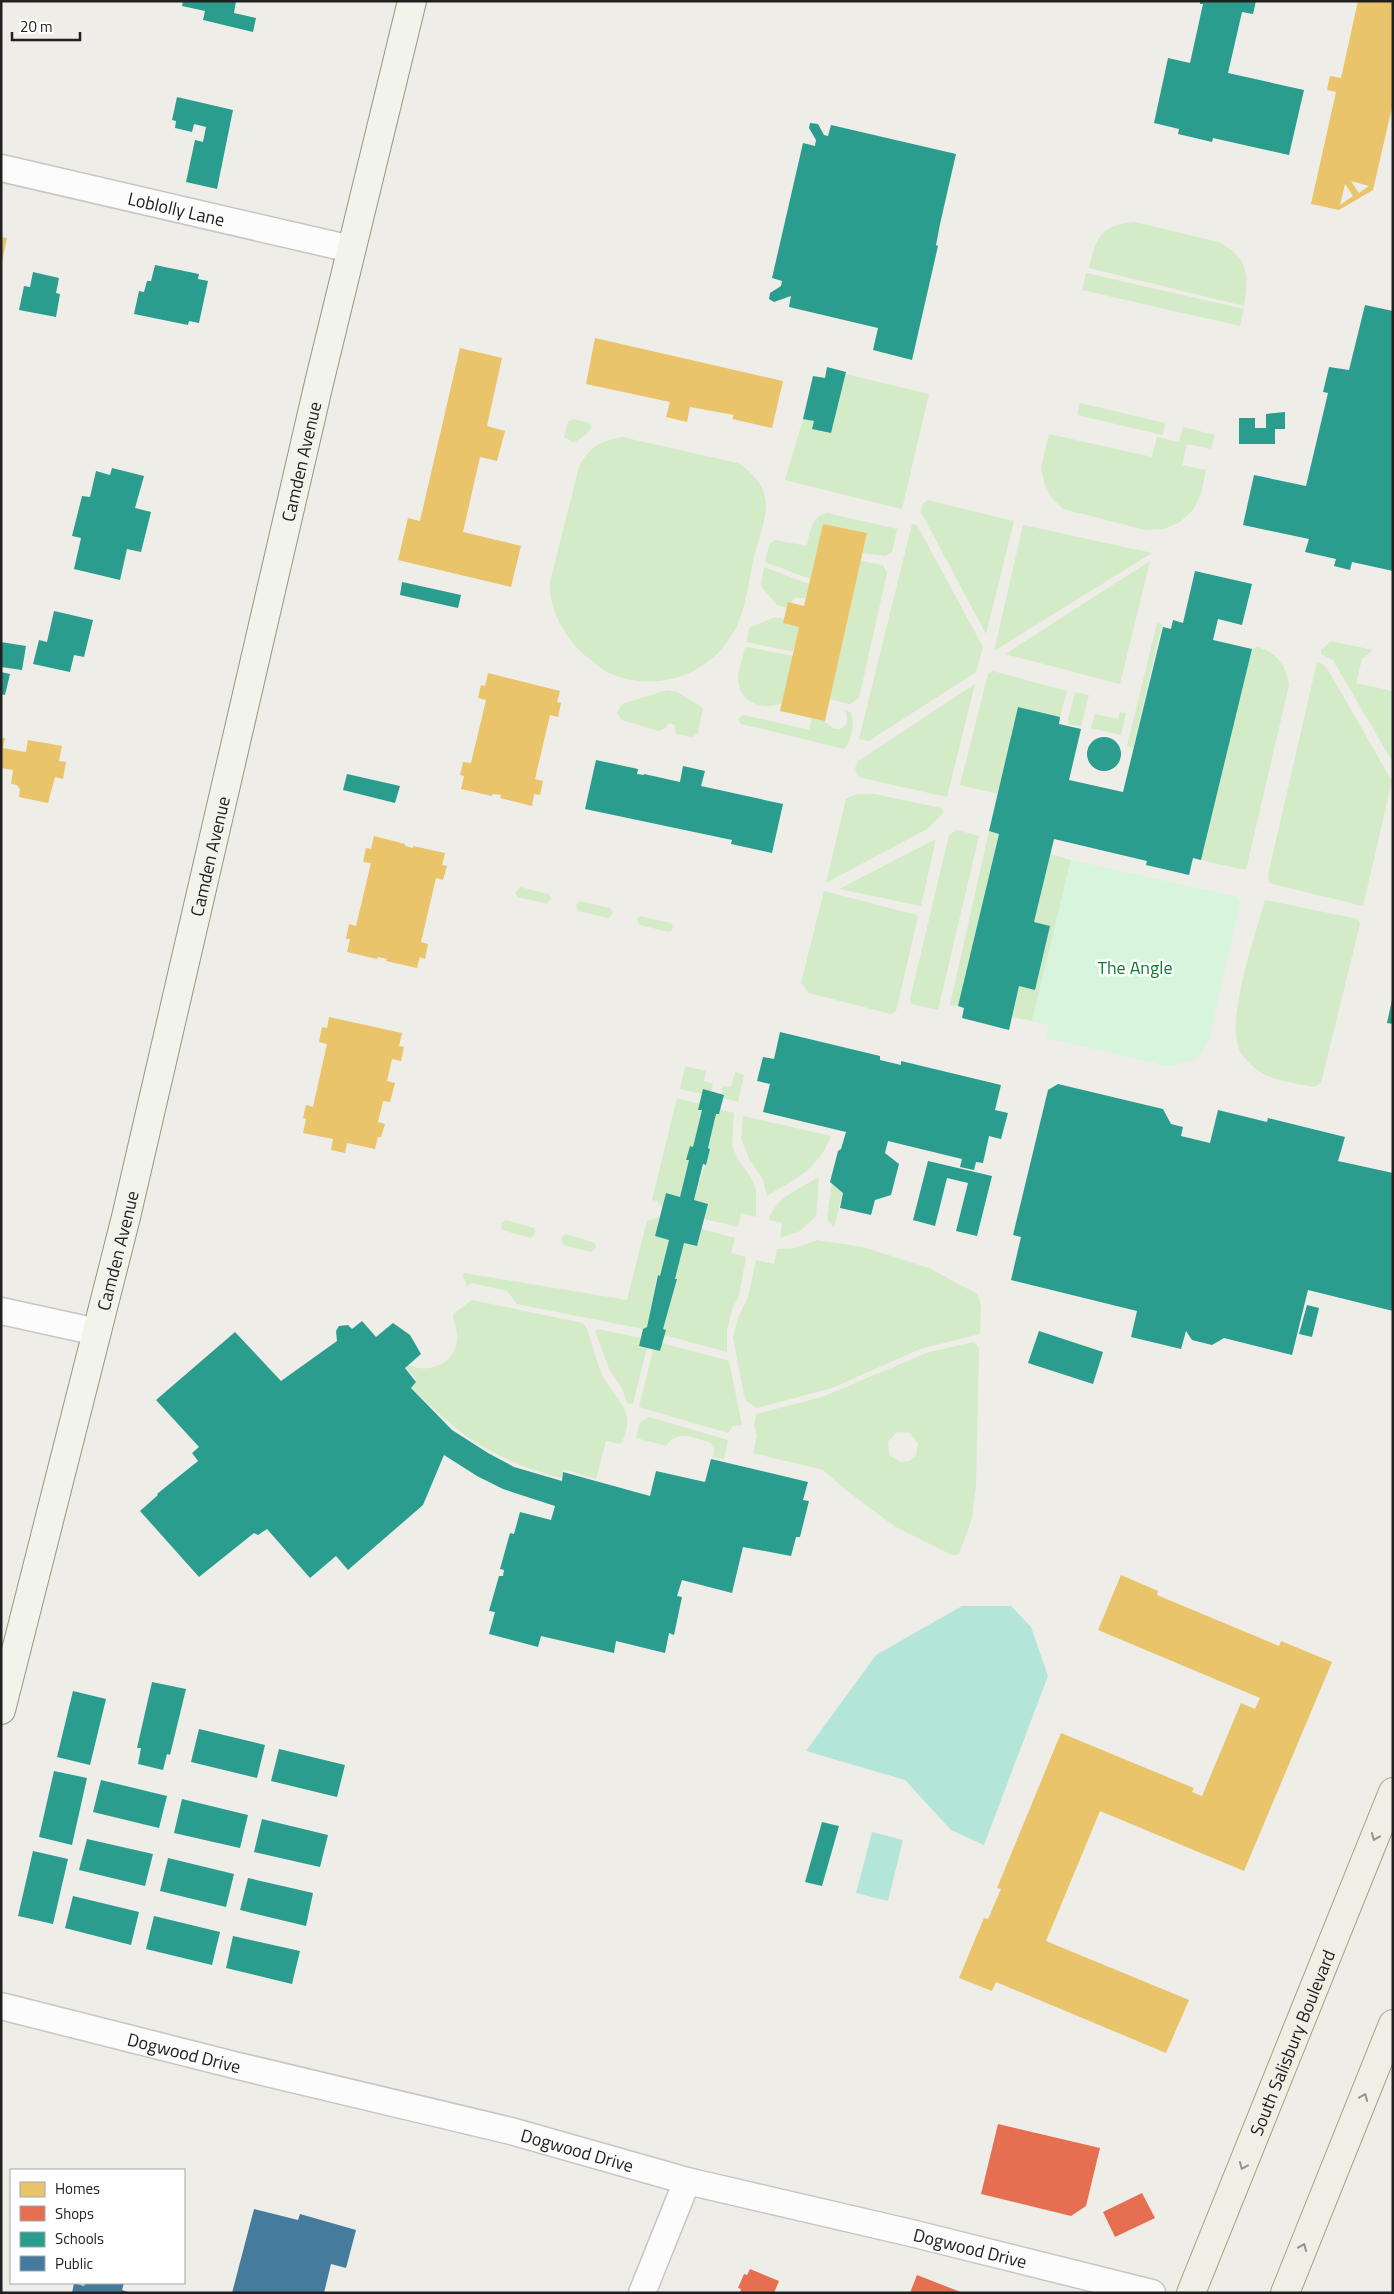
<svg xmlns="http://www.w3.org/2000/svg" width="1394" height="2294" viewBox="0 0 1394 2294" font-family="'Titillium Web',sans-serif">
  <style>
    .grass { fill: #d4ebc8; fill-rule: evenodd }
    .park { fill: #d7f4dc }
    .pitch { fill: #b4e5d9 }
    .homes { fill: #e9c46a; fill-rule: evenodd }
    .shops { fill: #e76f51 }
    .schools { fill: #2a9d8f }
    .public { fill: #457b9d }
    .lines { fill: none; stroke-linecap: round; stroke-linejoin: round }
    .street-casing { stroke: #c7c6c4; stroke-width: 29 }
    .secondary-casing { stroke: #929880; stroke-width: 30 }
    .primary-casing { stroke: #a4a084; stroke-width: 30 }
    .street { stroke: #fcfcfc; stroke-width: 26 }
    .secondary { stroke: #f2f4eb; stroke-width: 28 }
    .primary { stroke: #f1efe5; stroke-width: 28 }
    .oneway { stroke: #93928c }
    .labels { text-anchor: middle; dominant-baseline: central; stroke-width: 5; stroke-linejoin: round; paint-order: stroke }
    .street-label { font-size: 18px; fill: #202020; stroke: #fff }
    .park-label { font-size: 18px; fill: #0d7e2d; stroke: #fff }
  </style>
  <rect width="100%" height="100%" fill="#eeede8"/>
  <path class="grass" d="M1135,222L1219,242C1249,258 1249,275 1244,306L1089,268C1096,237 1101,225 1135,222Z
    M1086,273L1244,309L1240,326L1082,290Z
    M845,374L929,394L902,509L785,480L803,419L814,421L812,428Z
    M1080,403L1165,423L1163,435L1077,415Z
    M574,419L589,423L591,427L589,432L574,443L564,437L568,422Z
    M1183,427L1215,435L1211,449L1187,444L1182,465L1206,470L1201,494L1193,510L1180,522L1164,529L1146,530L1063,509L1051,497L1044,483L1041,467L1049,434L1152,457L1157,437L1179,442Z
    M622,437L738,463C752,472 766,486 766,505C766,519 758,542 754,557C749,578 747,603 738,623C717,673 659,695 609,673C601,669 594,662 587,657C566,640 548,609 550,582L579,467C590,446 600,441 622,437Z
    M927,500L1014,521L986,634L921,512L922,505Z
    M827,513L897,529L892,552L885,556L863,553L867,533L823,524L810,579L765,562L769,545L775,540L807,546C810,532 811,516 827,513Z
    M912,524L917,525L983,647L976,672L869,741L859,739Z
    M1023,525L1152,553L994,651Z
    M861,561L883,565L887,573L859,698L850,704L830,699Z
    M1150,561L1120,684L1005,654Z
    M764,567L809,584L806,598H794L787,608L777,605L761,586Z
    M775,617L784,619V623L799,627L793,652L747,642L749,628Z
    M1157,623L1162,624L1133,748L1127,746Z
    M1331,641L1373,650L1362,659L1356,683L1393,691V763L1333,660L1321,654V650Z
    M747,647L793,656L782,703C763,711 739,703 738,679C738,670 743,657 745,648Z
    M1258,647C1277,653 1286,665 1289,685L1246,870L1201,860L1252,649Z
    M1317,662L1324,665L1328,670L1392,781L1363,906L1269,883L1268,875Z
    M993,671L1067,691L1060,717L1018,707L998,794L960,785L988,674Z
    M975,684L947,797L862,778L857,775L855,768L858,761Z
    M667,690L677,692L703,708L698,733L692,737L676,734L675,725L668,723L666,728L659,731L622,720L617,713L622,704Z
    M1075,692L1089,695L1081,726L1069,724L1068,719Z
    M843,709L851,713C855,723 852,741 844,749L741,724L738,719L743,715L809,730L812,718C815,719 821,720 824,721C830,724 831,730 839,729C849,726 849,715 843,709Z
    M1120,712L1126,713L1121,735L1091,728L1095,714L1118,719Z
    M857,794H875L941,808L944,812L927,829L826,883L846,799Z
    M957,830L979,836L938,1010L911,1004L910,999L949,835Z
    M989,831L999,834L958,1006L950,1005Z
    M936,839L921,906L839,889Z
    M1050,854L1071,860L1032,1021L1012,1017L1019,986L1050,926L1034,922Z
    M520,887L549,894L551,899L547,904L518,897L515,893Z
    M824,891L917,915L918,917L896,1011L891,1014L809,993L801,983Z
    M1265,900L1358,919L1360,924L1321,1083L1314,1087C1296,1083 1271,1081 1256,1069C1251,1065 1241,1055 1239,1049C1226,1017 1256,934 1265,900Z
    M580,901L610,908L613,913L608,918L578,911L576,905Z
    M639,916L671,923L673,927L672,930L669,932L640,925L637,920Z
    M685,1066L706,1071L704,1081L713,1084L711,1091L704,1089L702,1094L680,1089Z
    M735,1072L744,1075L738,1102L723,1098L724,1095L721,1094L723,1086L731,1087Z
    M677,1098L700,1104L699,1109L702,1110L693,1147L690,1146L686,1159L689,1160L680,1197L666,1193L662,1207L657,1201L652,1200Z
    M720,1109L734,1113L732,1146L738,1159L750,1176L756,1189V1217L741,1213L738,1227L704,1219L708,1204L694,1200L710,1149L708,1148L716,1114H719Z
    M743,1116L831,1136C818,1170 796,1178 767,1196L763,1180L749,1158L741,1139Z
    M816,1178L819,1179L816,1216L800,1231L780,1238L782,1223L769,1220C776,1196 798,1191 816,1178Z
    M832,1181L843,1190L834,1228L827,1219Z
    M660,1217L655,1236L669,1240L660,1276L657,1275L647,1327L643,1329L517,1304L507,1291L471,1283L467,1287L466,1281L463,1278L464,1273L627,1300L647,1221Z
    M506,1220L534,1228L536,1232L531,1238L502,1230L501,1224Z
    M702,1229L735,1238L731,1253L746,1257L739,1296L733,1307L727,1329V1352L664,1335L663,1329L677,1279H675L684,1243L697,1246Z
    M566,1234L595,1243L596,1248L591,1252L563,1245L561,1238Z
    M817,1240L863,1247L929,1268L977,1294L981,1304L980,1334L920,1349L832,1388L757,1408L745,1400L733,1338L738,1318L748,1297L756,1260L774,1264L777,1249L795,1248Z
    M472,1300L583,1323L587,1329C593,1345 596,1363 604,1378C619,1404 637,1411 621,1444L606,1441L596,1479L563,1469L561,1478C493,1460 460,1436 411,1387L416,1379L405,1366L407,1364C427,1375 454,1365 457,1341C459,1331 453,1323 453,1314Z
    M598,1329L641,1338L639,1346L647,1348L633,1403L630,1404L627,1403L622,1388L610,1371L595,1331Z
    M974,1342L979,1348L976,1485L972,1519L959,1554L952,1555L894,1526L846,1490L823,1470L753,1453L757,1436L754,1426L756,1414L822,1397L929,1352ZM897,1432L910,1433L918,1443L916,1456L909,1461L900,1462L889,1455L888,1442Z
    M662,1343L729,1361L742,1425L733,1426L728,1433L639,1407L653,1350L660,1351Z
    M649,1417L728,1440L724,1459L713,1457L714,1449L711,1443C695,1438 677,1429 666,1446L636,1438L640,1422Z"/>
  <path class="park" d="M1071,860L1238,897L1240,902L1209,1040L1202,1052L1193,1060L1168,1066L1046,1038L1049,1025L1032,1021Z"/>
  <path class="pitch" d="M962,1606H1011L1031,1627L1048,1676L984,1845L951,1830L905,1780L806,1751L876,1655Z
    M872,1832L903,1840L888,1901L856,1893Z"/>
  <path class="homes" d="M1358,1H1393V103L1373,190L1339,210L1311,204L1336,92L1327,90L1330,76L1341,78ZM1351,181L1369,186L1359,193ZM1345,184L1353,196L1340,205Z
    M1,237L7,238L2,262H1Z
    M595,338L783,381L772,428L732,419L734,415L690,407L687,422L666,417L670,402L586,384Z
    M460,348L502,358L487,426L505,431L497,461L480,457L463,532L521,546L511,587L398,560L408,518L420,521Z
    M823,524L867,533L825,721L780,711L799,627L783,623L784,619L788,602L804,606Z
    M488,673L560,691L557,702L561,703L558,717L550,715L535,779L543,781L540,795L534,794L532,806L500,798L501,795L492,794V796L461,789L464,776L460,775L463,762L471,763L486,700L478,698L481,685L485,686Z
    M1,738H5L3,748L26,752L28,740L62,746L59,761L66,762L63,779L55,777L48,803L19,797L20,789L17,785L11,784L13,770L1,768Z
    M374,836L405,844V846L413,848V846L445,853L442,865L447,866L443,880L436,878L421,942L428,944L425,959L420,957L417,968L386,961L387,959L378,957L377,959L347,952L350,939H346L349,924L356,926L371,863L363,862L366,848L371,849Z
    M329,1017L402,1033L399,1046L404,1047L401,1061L392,1059L387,1081L395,1083L390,1102L383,1101L378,1122L385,1124L381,1137H378L375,1149L347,1143L345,1153L331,1150L333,1139L303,1133L306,1119L303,1118L306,1105L313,1107L327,1044L319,1042L322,1027L327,1028Z
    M1121,1575L1158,1591L1157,1595L1279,1646L1281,1641L1332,1662L1244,1871L1100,1811L1046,1941L1189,2000L1166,2053L996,1982L992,1991L959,1978L984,1918L988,1919L1001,1889L997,1888L1061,1733L1194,1788L1192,1792L1202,1796L1241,1703L1255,1709L1260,1698L1098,1630Z"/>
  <path class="shops" d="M998,2124L1100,2148L1086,2206L1071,2216L981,2194Z
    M1142,2193L1155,2218L1115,2237L1103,2212Z
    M750,2269L779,2281L774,2293H740L741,2289L738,2288L744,2274L747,2275Z
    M917,2275L963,2293H910Z"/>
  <path class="schools" d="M183,1H236L234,13L256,18L253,32L203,20L205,11L182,6Z
    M1200,1H1256L1253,14L1242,12L1228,73L1304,90L1289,155L1213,138L1212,142L1191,137L1178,134L1179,129L1154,123L1168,58L1190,63L1203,4H1200Z
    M177,97L233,110L217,189L186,182L195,140L203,142L206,127L194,124L192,132L175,128L176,121L172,120Z
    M810,123L818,124L824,135L828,136L831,125L956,154L940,224L936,245L938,246L912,360L873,350L878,328L789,307L791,296L774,302L769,299L770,293L781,286L782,281L772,278L803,143L815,146L816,140L809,128Z
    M155,265L199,274L198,279L208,281L199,323L189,321L188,325L134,314L139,291L144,292L147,281H151Z
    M33,272L59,278L56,293L60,294L56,317L19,310L24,286L30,287Z
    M1365,305L1393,311V571L1352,562L1350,570L1334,566L1336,559L1305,552L1309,539L1243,525L1254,475L1306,486L1328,393L1323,392L1329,367L1349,370Z
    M827,367L846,372L831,433L812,429L814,421L803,419L813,376L825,378Z
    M1285,412V429H1275V444H1239V418H1255V428H1266V414Z
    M112,468L144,476L135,508L151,512L141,552L127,549L120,580L74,569L81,538L72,536L82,496L90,497L96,471L110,475Z
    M1195,571L1252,584L1242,625L1218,619L1213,640L1252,649L1201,860L1193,858L1189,875L1146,865L1147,861L1054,839L1034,922L1050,926L1035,990L1019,986L1009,1030L962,1018L964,1008L958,1006L999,834L989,831L1018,707L1060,717L1059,724L1081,729L1069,780L1123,792L1163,627L1171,629L1173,620L1183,623Z
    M402,582L461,595L458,608L400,595Z
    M54,611L93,620L84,657L74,655L70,672L33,664L39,640L47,642Z
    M1,642L26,646L22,670L1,667Z
    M1,672L10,674L5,695L1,694Z
    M1087 754a17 17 0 1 1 34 0a17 17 0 1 1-34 0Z
    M596,760L638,769L637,774L644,775V774L680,782L683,766L705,771L701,786L783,804L772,853L731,844L732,840L585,809Z
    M347,774L400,786L395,803L343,790Z
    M1392,1000H1393V1024L1387,1023Z
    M780,1032L880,1056V1060L901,1065V1061L1001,1085L995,1110L1008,1113L1001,1139L989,1136L983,1163L976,1162L974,1170L960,1167L962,1159L888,1141L885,1153L899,1164L891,1195L875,1200L871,1215L840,1208L843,1193L830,1182L838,1151L841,1149L846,1132L763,1112L770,1084L757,1081L763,1057L774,1059Z
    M1058,1084L1163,1109L1171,1124L1183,1127L1181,1136L1210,1143L1218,1110L1267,1122L1268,1118L1345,1137L1338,1161L1393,1173V1311L1308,1290L1292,1355L1224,1338L1212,1345L1192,1340L1186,1331L1181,1349L1131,1337L1137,1311L1011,1280L1021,1237L1013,1235L1048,1090Z
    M703,1089L724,1095L719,1114H716L708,1148L710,1149L706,1165L703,1164L694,1200L708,1204L697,1246L684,1243L675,1279H677L663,1329L666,1330L660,1351L639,1346L643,1329L647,1327L658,1275L660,1276L669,1240L655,1236L666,1193L680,1197L689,1160H686L690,1146L693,1147L702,1110H698Z
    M928,1161L992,1176L977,1236L956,1231L968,1183L947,1178L935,1226L913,1220Z
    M1307,1305L1319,1308L1312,1337L1299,1334Z
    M362,1321L376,1337L393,1323L410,1335L421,1354L405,1368L416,1382L411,1388L452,1430L488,1453L514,1467L562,1481L563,1472L650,1496L656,1471L705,1482L711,1459L808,1482L803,1500L809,1501L800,1537H796L791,1556L743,1547L732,1593L682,1580L677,1596L682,1597L674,1635L669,1633L665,1653L616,1641L614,1653L541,1636L538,1647L489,1634L495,1612L489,1611L499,1576H503L504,1570L500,1569L510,1533L514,1534L520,1512L551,1520L555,1506L503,1489L477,1476L444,1455L423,1505L348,1570L336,1556L310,1578L267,1529L258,1535L254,1533L199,1577L140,1511L158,1495L157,1494L198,1461L192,1453L199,1447L156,1400L235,1332L281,1381L337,1341L336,1331L339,1326L348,1325L352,1329Z
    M1039,1331L1103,1352L1093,1384L1028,1363Z
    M152,1682L186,1689L170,1755L167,1754L163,1770L138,1764L141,1748H137Z
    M73,1691L106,1699L90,1765L57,1757Z
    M199,1729L265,1745L257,1778L191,1762Z
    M279,1749L345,1765L337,1797L271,1781Z
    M54,1771L87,1778L72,1845L39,1837Z
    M101,1780L167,1796L159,1828L93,1812Z
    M182,1799L248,1815L240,1848L174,1833Z
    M262,1819L328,1835L320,1867L254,1852Z
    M822,1822L839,1826L822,1886L805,1882Z
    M87,1839L153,1854L145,1886L79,1870Z
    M33,1851L68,1859L53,1924L18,1916Z
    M168,1858L234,1874L226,1907L160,1891Z
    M248,1878L313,1893L306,1926L240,1910Z
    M73,1896L139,1912L131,1945L65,1928Z
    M154,1916L220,1932L212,1965L146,1949Z
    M233,1936L300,1951L292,1984L226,1968Z"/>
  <path class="public" d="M254,2209L298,2220L300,2214L356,2230L346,2268L331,2264L324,2293H232Z
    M74,2283L84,2286L85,2283H124L122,2290L131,2293H72Z"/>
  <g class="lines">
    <g class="street-casing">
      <g id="street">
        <path id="s1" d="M1,168L351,249"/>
        <path d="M1,1311L97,1332"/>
        <path id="s2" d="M1,2006L234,2065L511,2131L687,2181L911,2233L1152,2293"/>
        <path d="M642,2293L687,2181"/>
      </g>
    </g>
    <g class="secondary-casing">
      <g id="secondary">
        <path id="s3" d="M1,1710L126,1217L319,383L412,1"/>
      </g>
    </g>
    <g class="primary-casing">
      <g id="primary">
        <path id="s4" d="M1191,2293L1393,1792"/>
        <path d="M1285,2293L1393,2024"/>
      </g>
    </g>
    <use href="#street" class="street"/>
    <use href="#secondary" class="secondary"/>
    <use href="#primary" class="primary"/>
  </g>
  <defs><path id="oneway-chevron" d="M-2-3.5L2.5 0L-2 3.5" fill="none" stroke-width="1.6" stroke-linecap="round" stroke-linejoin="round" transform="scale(1.25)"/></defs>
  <g class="oneway">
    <use href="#oneway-chevron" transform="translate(1375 1837) rotate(112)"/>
    <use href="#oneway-chevron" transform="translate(1364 2097) rotate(-68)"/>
    <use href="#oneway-chevron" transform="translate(1243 2166) rotate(113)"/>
    <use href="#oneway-chevron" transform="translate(1303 2247) rotate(-68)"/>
  </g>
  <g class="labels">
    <g class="street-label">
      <text stroke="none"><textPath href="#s1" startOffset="180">Loblolly Lane</textPath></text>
      <text stroke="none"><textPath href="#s3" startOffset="1284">Camden Avenue</textPath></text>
      <text stroke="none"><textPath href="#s3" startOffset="879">Camden Avenue</textPath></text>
      <text stroke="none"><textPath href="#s3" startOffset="474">Camden Avenue</textPath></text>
      <text stroke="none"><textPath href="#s4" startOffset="270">South Salisbury Boulevard</textPath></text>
      <text stroke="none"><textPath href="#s2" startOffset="189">Dogwood Drive</textPath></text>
      <text stroke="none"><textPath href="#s2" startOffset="594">Dogwood Drive</textPath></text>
      <text stroke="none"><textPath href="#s2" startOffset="999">Dogwood Drive</textPath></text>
    </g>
    <g class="park-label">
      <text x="1135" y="967">The Angle</text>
    </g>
  </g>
  <rect width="1394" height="2294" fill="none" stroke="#202020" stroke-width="5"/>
  <rect x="10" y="2169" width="175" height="115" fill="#ffffff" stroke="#a6a6a6"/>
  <rect x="20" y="2182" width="25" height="15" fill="#e9c46a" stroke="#a6a6a6"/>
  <text x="55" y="2194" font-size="15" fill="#202020">Homes</text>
  <rect x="20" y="2206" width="25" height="15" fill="#e76f51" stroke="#a6a6a6"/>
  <text x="55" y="2219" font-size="15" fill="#202020">Shops</text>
  <rect x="20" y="2232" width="25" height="15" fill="#2a9d8f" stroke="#a6a6a6"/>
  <text x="55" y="2244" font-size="15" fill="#202020">Schools</text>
  <rect x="20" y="2256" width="25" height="15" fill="#457b9d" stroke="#a6a6a6"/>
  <text x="55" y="2269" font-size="15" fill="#202020">Public</text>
  <path d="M12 32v8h68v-8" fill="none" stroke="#202020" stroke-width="2.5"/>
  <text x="20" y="32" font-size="15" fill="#202020" stroke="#ffffff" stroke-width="4" paint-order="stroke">20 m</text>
</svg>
